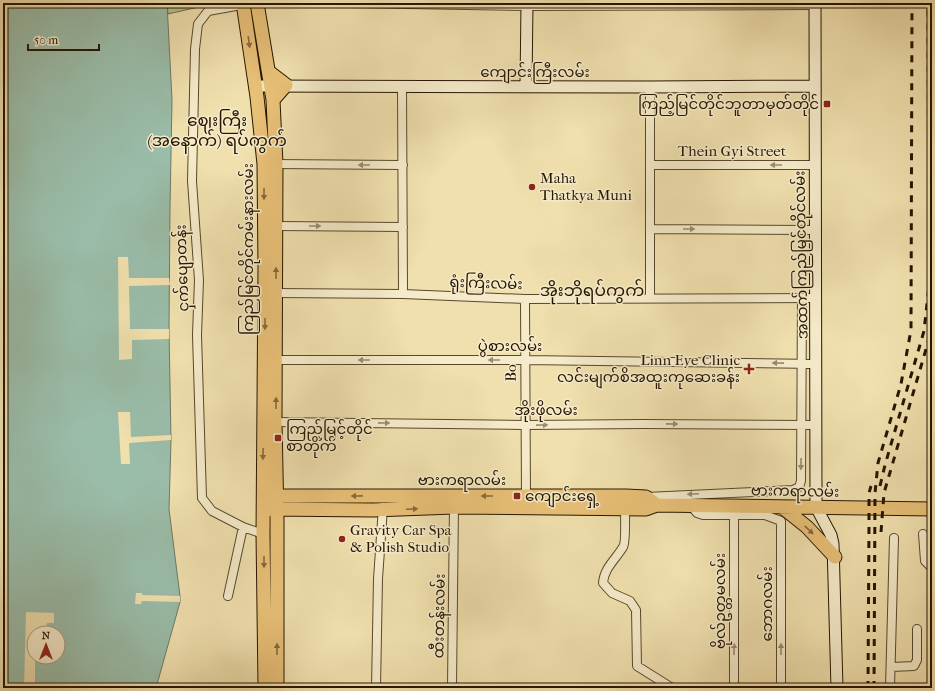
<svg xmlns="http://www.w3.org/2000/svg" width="935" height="691" viewBox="0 0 935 691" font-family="'IM FELL French Canon','Noto Sans Myanmar',serif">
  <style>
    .green { fill: #b5c38e; stroke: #6e6c48 }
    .water { fill: #9abda9; stroke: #6c7a66; fill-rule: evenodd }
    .pier { fill: #f0e0ae }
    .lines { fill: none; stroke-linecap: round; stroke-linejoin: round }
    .street-casing { stroke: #58482c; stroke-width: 10 }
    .secondary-casing { stroke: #261501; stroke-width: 13 }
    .primary-casing { stroke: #261501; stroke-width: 15 }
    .street { stroke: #f5ebca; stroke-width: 8 }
    .secondary { stroke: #f5ebca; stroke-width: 11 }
    .primary { stroke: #e8c077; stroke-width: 13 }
    .rail { stroke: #261501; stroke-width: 3; stroke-dasharray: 7 7; stroke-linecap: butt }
    .oneway { fill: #876a3c }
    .oneway2 { fill: #988b70 }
    .poi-dot { fill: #8f2418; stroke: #f5ebca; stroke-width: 1.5 }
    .labels { text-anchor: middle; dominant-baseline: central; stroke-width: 3; stroke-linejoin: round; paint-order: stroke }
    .street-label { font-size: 15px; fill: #261501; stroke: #f5ebca }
    .poi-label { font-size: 15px; fill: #261501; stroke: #f5ebca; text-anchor: start }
    .quarter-label { font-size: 17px; fill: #261501; stroke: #f5ebca }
  </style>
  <rect width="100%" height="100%" fill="#f0e0ae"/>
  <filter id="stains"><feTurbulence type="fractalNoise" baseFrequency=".005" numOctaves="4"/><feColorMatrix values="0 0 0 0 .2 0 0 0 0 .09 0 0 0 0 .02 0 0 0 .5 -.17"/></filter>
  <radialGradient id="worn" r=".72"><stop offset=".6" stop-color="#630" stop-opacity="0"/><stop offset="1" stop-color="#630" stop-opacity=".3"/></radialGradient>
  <path class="green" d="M167,3H216L168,14Z"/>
  <path class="water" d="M3,3H167L172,100L170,208L169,329L171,440L169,509L180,596V602L156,688H3ZM34,633H58V657H34Z"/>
  <path class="pier" d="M118,257H128L129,278H169L170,285L129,286L130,329H169V339L132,340V359L119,360Z
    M118,412H130L131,437L171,435V440L129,443L130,464H121Z
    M136,593H142V595L180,596V602L142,601L141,604H135Z
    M26,612L54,613V623H47L46,633H34V657H46L35,658V688H24Z"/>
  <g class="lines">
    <g class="street-casing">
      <path id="street" d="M349,3L527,6L815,5
        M247,4L208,11L198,24L195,49L192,181L199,280L197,335L202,498L212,511L243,527L263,534
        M402,86L403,294
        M650,87V298
        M272,164L403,165
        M650,165H815
        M276,226L403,227
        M650,229L815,230
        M276,293L403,294L525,299L815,298
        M525,299L526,500
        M272,360H526L817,364
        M275,422L525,425L643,424L816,425
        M646,497L793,490L799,487L801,481L802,298
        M691,506L697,513L703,515H765L781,521V688
        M625,509C625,516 626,543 623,547C616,559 604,568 603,583L612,593L630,601L636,610L637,666L672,688
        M923,534L925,561L932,568
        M228,596L243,527
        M891,667L914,666L917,660V629
        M376,688L378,579L383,507
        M452,688L454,503
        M734,688V515
        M890,688L894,538"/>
    </g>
    <g class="secondary-casing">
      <path id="secondary" d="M815,3L816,507L831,535L833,544L837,688
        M255,86L650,87L815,86
        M526,87L527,3"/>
    </g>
    <g class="primary-casing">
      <path id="primary" d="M243,3L257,97L264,164L265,268L263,534L265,688
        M257,3L273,100L276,164L275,422L277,519V688
        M269,72L286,85L273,100
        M268,496H626L646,497L657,505
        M782,507L807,527L835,557
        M269,509L373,510L454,507L646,509L657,505L932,509"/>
    </g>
    <use href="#street" class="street"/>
    <use href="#secondary" class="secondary"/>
    <use href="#primary" class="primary"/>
    <path class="rail" d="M880,486L885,465L924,331L929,286L928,3
      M881,532L884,493L931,332L932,323
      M868,688L869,525V493L871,486
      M874,688L875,493L878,463L901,384L911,330L912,3"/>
  </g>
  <defs><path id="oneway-solid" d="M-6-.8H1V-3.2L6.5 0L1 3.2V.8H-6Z"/></defs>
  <g class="oneway">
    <use href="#oneway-solid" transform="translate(249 42) rotate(82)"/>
    <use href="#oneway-solid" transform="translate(264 194) rotate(90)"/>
    <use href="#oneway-solid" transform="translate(276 273) rotate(-90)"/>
    <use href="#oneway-solid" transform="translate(265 324) rotate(90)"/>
    <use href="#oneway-solid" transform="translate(276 403) rotate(-89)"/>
    <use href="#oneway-solid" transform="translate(263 454) rotate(91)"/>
    <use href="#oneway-solid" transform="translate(357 496) rotate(179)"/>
    <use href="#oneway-solid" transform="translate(487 496) rotate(180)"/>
    <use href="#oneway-solid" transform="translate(412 509) rotate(-2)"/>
    <use href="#oneway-solid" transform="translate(809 530) rotate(44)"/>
    <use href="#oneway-solid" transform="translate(264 562) rotate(90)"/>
    <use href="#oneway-solid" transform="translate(277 649) rotate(-90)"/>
  </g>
  <g class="oneway2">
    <use href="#oneway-solid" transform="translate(364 165) rotate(-180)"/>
    <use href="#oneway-solid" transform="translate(776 165) rotate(180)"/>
    <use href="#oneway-solid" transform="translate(315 226)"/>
    <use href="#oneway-solid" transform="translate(689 229)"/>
    <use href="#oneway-solid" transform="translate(364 360) rotate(-180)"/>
    <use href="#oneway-solid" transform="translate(494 360) rotate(-180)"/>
    <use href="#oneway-solid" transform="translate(778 363) rotate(-179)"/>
    <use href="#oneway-solid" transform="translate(384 423) rotate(1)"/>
    <use href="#oneway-solid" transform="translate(672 424) rotate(1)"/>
    <use href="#oneway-solid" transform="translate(542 425) rotate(-1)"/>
    <use href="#oneway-solid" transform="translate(801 464) rotate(91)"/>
    <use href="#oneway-solid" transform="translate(693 494) rotate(178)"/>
    <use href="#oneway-solid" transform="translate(734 649) rotate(-90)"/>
    <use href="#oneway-solid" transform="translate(781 649) rotate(-90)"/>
  </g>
  <g class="poi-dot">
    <rect x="823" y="100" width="8" height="8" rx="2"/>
    <circle cx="532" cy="187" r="4"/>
    <path d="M747 363h4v4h4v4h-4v4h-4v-4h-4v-4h4z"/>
    <rect x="274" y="434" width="8" height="8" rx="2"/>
    <rect x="513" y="492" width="8" height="8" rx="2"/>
    <circle cx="342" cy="539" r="4"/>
  </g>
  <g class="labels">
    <g class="street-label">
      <text x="535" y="72">ကျောင်းကြီးလမ်း</text>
      <text x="732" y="151">Thein Gyi Street</text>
      <text transform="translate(248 249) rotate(-90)">ကြည်မြင်တိုင်ကမ်းနားလမ်း</text>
      <text transform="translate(801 255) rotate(-91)">အထက်ကြည်မြင်တိုင်လမ်း</text>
      <text transform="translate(182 268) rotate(-92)">ငှက်ပျောတန်း</text>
      <text transform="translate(486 283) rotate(2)">ရုံးကြီးလမ်း</text>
      <text x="510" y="346">ပွဲစားလမ်း</text>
      <text transform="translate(511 373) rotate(-89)">Bo</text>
      <text x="546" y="410">အိုးဖိုလမ်း</text>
      <text x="462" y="480">ဗားကရာလမ်း</text>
      <text transform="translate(795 491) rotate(1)">ဗားကရာလမ်း</text>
      <text transform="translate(720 601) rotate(-90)">ဗိုလ်ဥတ္တမလမ်း</text>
      <text transform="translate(767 604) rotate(-90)">ဘောဂလမ်း</text>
      <text transform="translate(439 616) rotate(-89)">ထီးတန်းလမ်း</text>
    </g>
    <g class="poi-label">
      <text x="819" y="104" text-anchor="end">ကြည့်မြင်တိုင်ဘူတာမှတ်တိုင်</text>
      <text x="540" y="178">Maha<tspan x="540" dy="17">Thatkya Muni</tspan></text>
      <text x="740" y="360" text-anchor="end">Linn Eye Clinic<tspan x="740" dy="17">လင်းမျက်စိအထူးကုဆေးခန်း</tspan></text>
      <text x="286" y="429">ကြည့်မြင့်တိုင်<tspan x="286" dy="17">စာတိုက်</tspan></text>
      <text x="525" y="496">ကျောင်းရှေ့</text>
      <text x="350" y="530">Gravity Car Spa<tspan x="350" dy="17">&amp; Polish Studio</tspan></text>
    </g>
    <g class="quarter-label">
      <text x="217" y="120">ဈေးကြီး<tspan x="217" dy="20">(အနောက်) ရပ်ကွက်</tspan></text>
      <text x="592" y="290">အိုးဘိုရပ်ကွက်</text>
    </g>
  </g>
  <rect width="935" height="691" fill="none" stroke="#f0e0ae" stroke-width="16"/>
  <rect x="4" y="4" width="927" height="683" fill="none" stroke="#261501" stroke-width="2"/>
  <rect x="8" y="8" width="919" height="675" fill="none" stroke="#261501"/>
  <g transform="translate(46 645)"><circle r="19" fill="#f5ebca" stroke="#a2957a"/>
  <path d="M0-3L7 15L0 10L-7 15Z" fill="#8f2418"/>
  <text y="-6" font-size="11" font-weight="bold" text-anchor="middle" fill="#261501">N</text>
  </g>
  <path d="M28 44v6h71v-6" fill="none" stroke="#261501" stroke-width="2"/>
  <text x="34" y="44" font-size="12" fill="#261501" stroke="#f5ebca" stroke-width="3" paint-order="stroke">50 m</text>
  <rect width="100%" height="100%" filter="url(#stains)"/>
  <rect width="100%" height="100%" fill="url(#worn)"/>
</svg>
